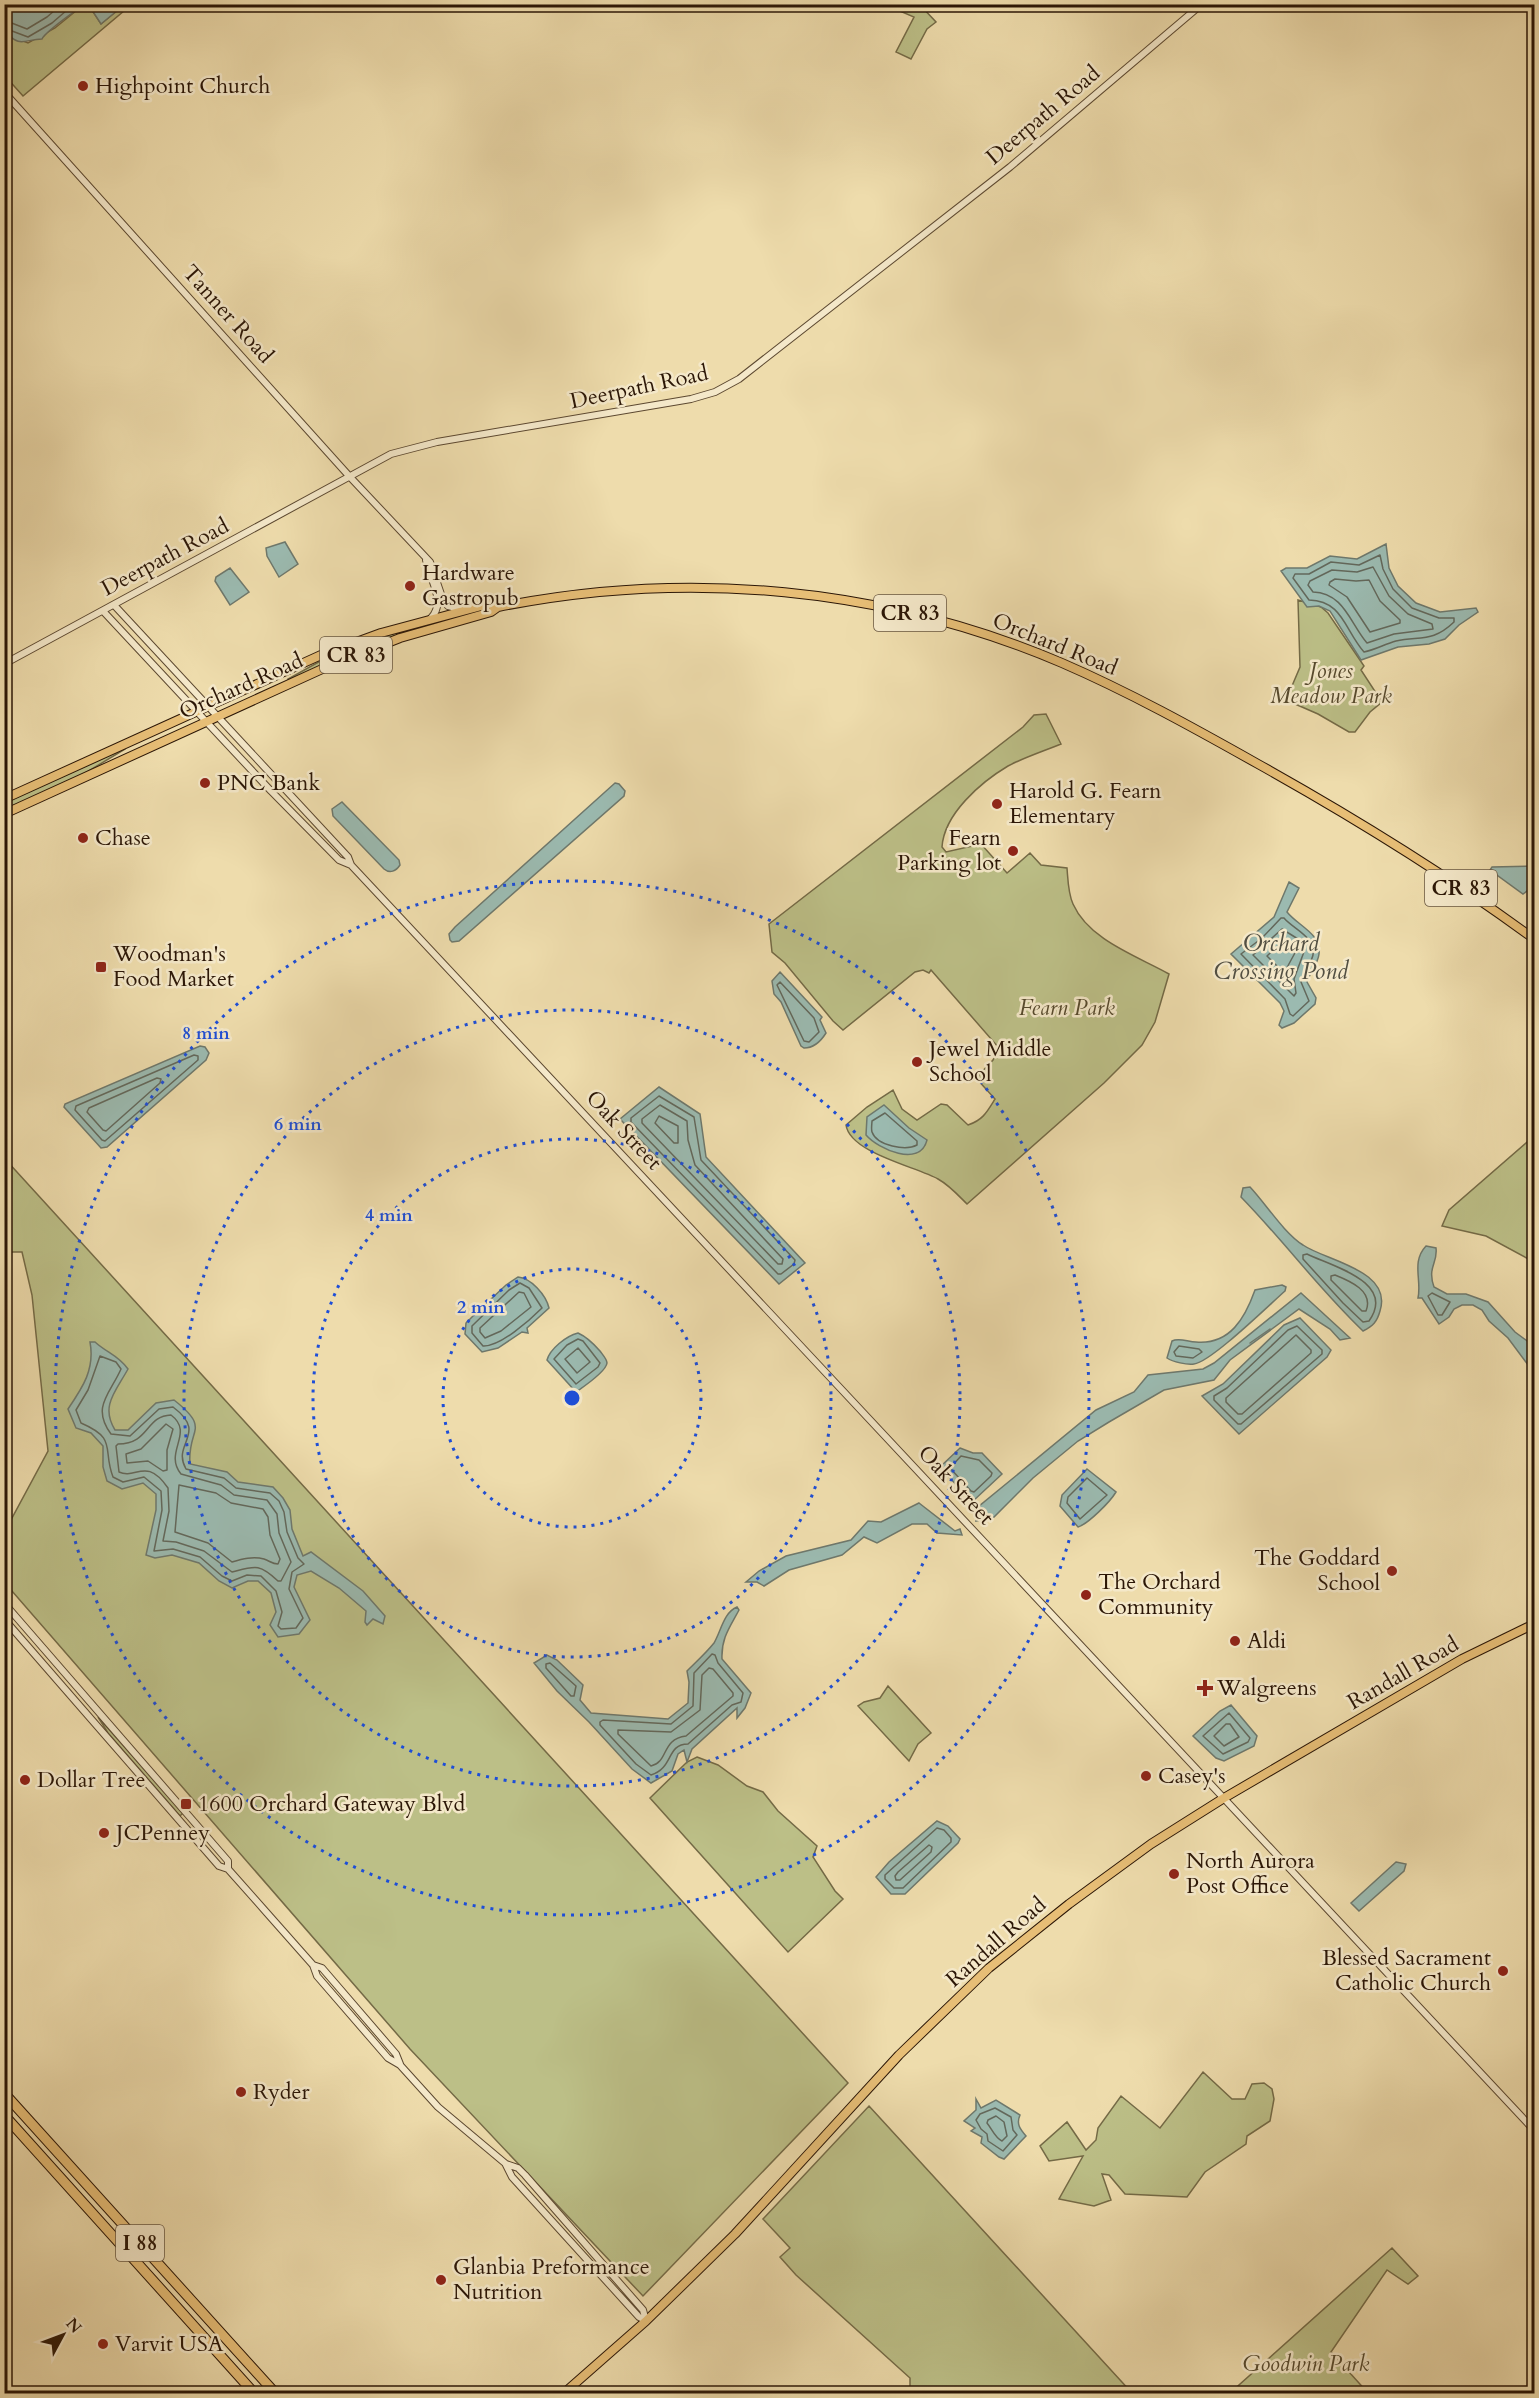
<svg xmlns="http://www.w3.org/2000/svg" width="1539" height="2398" viewBox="0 0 1539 2398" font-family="Cardo,serif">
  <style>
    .green { fill: #bcbf87; stroke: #746a46; stroke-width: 1.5 }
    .water { fill: #9bbab0; stroke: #6e786c; stroke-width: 1.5 }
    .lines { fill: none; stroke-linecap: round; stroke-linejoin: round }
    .shore { stroke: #63685b; stroke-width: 1.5 }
    .stream { stroke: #6e786c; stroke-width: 1.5 }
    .minor-casing { stroke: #5c4830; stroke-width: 8 }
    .major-casing { stroke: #2b1606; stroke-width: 10 }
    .highway-casing { stroke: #2b1606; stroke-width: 11 }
    .minor { stroke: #f4e8c9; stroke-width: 6 }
    .major { stroke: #e7be76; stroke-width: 8 }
    .highway { stroke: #e7be76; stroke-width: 9 }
    .ring { fill: none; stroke: #1d4ed8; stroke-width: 3; stroke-dasharray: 3 6 }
    .poi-dot { fill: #8f2418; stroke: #f4e8c9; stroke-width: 2 }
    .labels { text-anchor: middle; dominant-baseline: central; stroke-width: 5; stroke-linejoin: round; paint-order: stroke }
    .shield { fill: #f4e8c9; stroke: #675540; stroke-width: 1.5 }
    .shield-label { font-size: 21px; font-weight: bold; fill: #2b1606 }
    .poi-label { font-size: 22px; fill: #2b1606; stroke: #f4e8c9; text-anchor: start }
    .street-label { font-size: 22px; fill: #2b1606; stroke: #f4e8c9 }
    .park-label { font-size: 22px; font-style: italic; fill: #56492d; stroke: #f4e8c9 }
    .water-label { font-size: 24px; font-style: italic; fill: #524f42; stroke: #f4e8c9 }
    .centre { fill: #1d4ed8; stroke: #f4e8c9; stroke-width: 3 }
    .ring-label { font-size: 18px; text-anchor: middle; font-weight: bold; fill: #1d4ed8; stroke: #f4e8c9; stroke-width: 5; stroke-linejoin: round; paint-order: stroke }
  </style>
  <rect width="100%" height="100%" fill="#eedcac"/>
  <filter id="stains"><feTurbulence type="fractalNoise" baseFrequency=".00333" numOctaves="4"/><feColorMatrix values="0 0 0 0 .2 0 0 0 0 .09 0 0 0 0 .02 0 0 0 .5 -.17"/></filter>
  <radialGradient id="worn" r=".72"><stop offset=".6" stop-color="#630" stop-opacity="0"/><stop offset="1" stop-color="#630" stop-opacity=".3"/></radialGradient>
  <path class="green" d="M124,5H131L23,96L5,76L4,31L8,35L28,43L55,28L82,6L90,7L101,24Z
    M886,5H920L936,22L927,29L911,59L896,52L914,17Z
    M1298,600L1321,607L1328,613L1364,666L1361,670L1382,702L1370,712L1355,732H1349L1318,714L1286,700L1300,667Z
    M455,616L456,618L372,645L289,681L288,679L333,654L371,640Z
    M1046,714L1061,744C1044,751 1025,757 1008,766C981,782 944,814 942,847L946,852L981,844L1007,873L1030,853L1041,865L1067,868C1068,880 1068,893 1073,904C1089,940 1137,956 1169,974L1155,1022L1142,1045L1104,1083L967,1204C958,1195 949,1185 938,1179C917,1167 850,1153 846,1125L867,1107L893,1090L902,1109L917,1120L941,1104L947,1105L968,1125C983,1120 987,1112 995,1099L976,1078L993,1060L999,1048L931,970L929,973L923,970L915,972L843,1030L833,1021L785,963L772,952L769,924L1023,727L1034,715Z
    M125,748V749L82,775L5,810L4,803Z
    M1534,1136V1262L1486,1236L1442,1226L1449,1210Z
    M6,1160L848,2083L643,2296L410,2049L5,1583V1531L48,1451L32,1295L22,1252H5L4,1162Z
    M888,1686L931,1733L918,1744L909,1761L858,1706L864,1702L880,1698Z
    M98,1717L183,1813L180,1816L108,1733Z
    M697,1757L718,1765L747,1786L763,1792L778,1811L817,1846L813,1857L835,1891L843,1899L788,1952L650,1798L687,1762Z
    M1203,2072L1232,2099H1245L1252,2084L1264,2083L1272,2089L1274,2099L1270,2121L1247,2136L1246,2144L1205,2172L1187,2197L1125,2194L1109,2175L1102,2174L1111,2200L1094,2206L1059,2199L1083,2156L1049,2161L1040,2146L1067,2122L1086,2150L1096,2140L1098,2128L1121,2096L1160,2128Z
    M869,2106L1132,2393H910V2378L796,2275L780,2257L790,2248L763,2219Z
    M1392,2248L1418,2276L1408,2284L1387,2270L1331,2352L1368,2393H1230Z"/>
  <path class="water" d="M4,5L5,4L124,5L101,24L90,7L82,6C73,13 46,31 42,39C25,39 20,49 5,31Z
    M285,542L298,564L279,577L267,556L266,548Z
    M1386,544L1389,568L1398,586L1416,603L1440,612L1476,608L1478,612L1459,625L1445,639L1429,644L1398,647L1361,660L1330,611L1319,606L1307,607L1281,571L1286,568H1307L1330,556L1357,559Z
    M230,568L249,592L230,605L215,581L216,577Z
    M615,783L619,784L625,791L624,796L459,941L452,942L450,940L449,934L455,927Z
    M342,802L399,860L400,865C396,871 390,874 384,869L333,816L332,809Z
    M1534,866V886L1523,894L1490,870L1492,867Z
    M1289,882L1299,888L1287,912C1298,926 1321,933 1319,954C1318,964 1310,972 1307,982L1316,998L1315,1004L1294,1023L1282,1028L1279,1025L1284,1011L1280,1003L1231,954L1274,917Z
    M780,972L822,1017L820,1020L826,1033C821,1041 814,1048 804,1048L801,1046L781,1002L774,994L772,981Z
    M200,1046L205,1047L209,1053L206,1060L107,1147L101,1148L64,1107L65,1104Z
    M659,1087L700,1114L706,1157L805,1263L779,1284L620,1119Z
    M884,1105L909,1128L927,1140C920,1168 878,1149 866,1135L867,1117Z
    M1250,1187C1266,1204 1284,1233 1303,1245C1326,1261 1393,1270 1380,1311C1377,1322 1373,1326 1363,1331C1319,1289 1283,1240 1241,1197L1243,1188Z
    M1426,1246L1436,1248C1438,1263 1427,1267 1434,1287L1447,1294H1466L1488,1302L1515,1332L1534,1346V1373L1508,1338L1489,1321L1482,1310L1473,1305H1462L1454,1309L1449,1317L1439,1324L1422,1298H1418C1422,1280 1411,1262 1426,1246Z
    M518,1277C531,1278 546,1295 549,1308L527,1328L528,1333L522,1332L498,1348L482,1352L465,1334L466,1323L475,1314L506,1285Z
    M1282,1285L1286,1287L1285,1291C1269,1305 1211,1362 1194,1364C1187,1365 1173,1362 1167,1358L1172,1341C1179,1337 1188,1342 1196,1342C1230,1345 1245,1318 1255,1290Z
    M1301,1293L1350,1338L1340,1340L1330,1329L1299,1309L1230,1360L1214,1380L1164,1390L1109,1422L1078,1441L1033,1478L994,1517L976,1521L978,1507L1096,1410L1134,1392L1148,1375L1203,1369L1214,1363Z
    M1300,1318L1331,1350L1327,1357L1239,1434L1202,1396L1223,1384L1284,1325Z
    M578,1333C587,1337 593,1343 600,1351C602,1354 607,1359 607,1363C606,1372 583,1387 576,1392L547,1360C550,1349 566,1336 578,1333Z
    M90,1342H95C107,1353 118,1355 128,1369C116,1391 100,1406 115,1430H128L156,1403L174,1400C212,1430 187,1428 190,1464L227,1472L238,1482L273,1487L283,1498L290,1510L292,1529L303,1556L311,1552L363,1591L385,1616L383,1624L373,1619L367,1625L365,1622L366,1611L339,1588L311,1571L297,1575L294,1587L310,1620L299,1634L278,1637L270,1625L276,1612L271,1593L258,1581H248L232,1588L219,1581L199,1563L172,1555L155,1558L146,1555L156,1510V1494L143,1483L122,1489L107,1481L103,1467V1446L91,1433L76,1428L68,1409C83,1387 95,1369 90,1342Z
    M960,1448L973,1453H982L1002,1474L972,1502L940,1467Z
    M1087,1469L1116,1492C1110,1502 1088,1524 1078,1527L1060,1506L1062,1495Z
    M919,1503L955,1531L960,1529L962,1535L937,1533L927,1524H912L877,1543L864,1537L842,1555L789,1570L764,1586L757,1582H746L759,1571L786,1556L851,1540L868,1521L881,1522Z
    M737,1607L739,1610C730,1627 721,1638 722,1659L751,1693L745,1708L737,1718V1708L692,1749L687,1762L684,1750L678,1754L672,1771L651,1783L632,1769L589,1722L557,1691L534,1663L547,1655L557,1660L583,1685L580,1700L591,1713L668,1719L688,1703L689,1682L687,1671C696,1662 706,1653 714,1643C721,1631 724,1612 737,1607Z
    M1231,1705L1257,1736L1254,1746L1224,1761L1216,1758L1193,1736L1220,1711Z
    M937,1821L948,1826L960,1839L958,1843L905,1894H891L876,1877L889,1862Z
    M1396,1862L1406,1864L1404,1871L1359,1911L1351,1903Z
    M976,2099L981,2108L996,2100L1020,2115C1016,2124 1020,2129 1026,2136L1004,2159L999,2157L981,2143L982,2137L971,2131L975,2128L964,2121L976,2110Z"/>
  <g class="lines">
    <path class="shore" d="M4,20L27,29L47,17L62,4
      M4,28L28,37L52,23L74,4
      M1380,555L1383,569L1393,589L1412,608L1439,618H1454V622C1433,642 1422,636 1396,641C1385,644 1375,650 1364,652C1344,629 1343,601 1309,600L1293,578L1295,574H1309L1331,562L1359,565Z
      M1373,567L1389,596L1408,614L1432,624L1433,629L1394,634L1367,643C1350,623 1344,593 1313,592L1308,585L1310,581L1332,570L1357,572Z
      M1335,579L1356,581L1369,580L1380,601L1400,620V623L1370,632L1347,597L1329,585L1330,582Z
      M1281,918H1284C1293,929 1316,937 1313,955C1311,964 1303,972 1301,982L1309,1001L1293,1016L1290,1014L1285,999L1241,954L1262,938Z
      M1282,929L1298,939L1305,949L1294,979L1296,993L1294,996L1253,955Z
      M1283,941L1292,946L1296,951L1284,973L1267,956Z
      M780,982L814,1018L819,1032L809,1042L804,1041L777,985Z
      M194,1055L198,1056V1060L105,1141L102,1140L75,1110L76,1106Z
      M157,1078L161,1079L160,1083L106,1131L103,1130L87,1112L89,1108Z
      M659,1096L694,1117L701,1160L795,1260L794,1264L781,1274H778L631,1122V1118Z
      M660,1105L687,1121L688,1140L695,1165L783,1259L782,1264H778L642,1123V1119Z
      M885,1113L917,1141V1145C906,1151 877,1146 872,1132C871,1129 872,1123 872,1121Z
      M659,1116L678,1126V1143H674L655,1123Z
      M1307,1254C1331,1266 1397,1282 1369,1321L1363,1322L1343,1303L1303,1259V1255Z
      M1335,1275C1350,1281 1374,1291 1366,1311H1362L1331,1280V1276Z
      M520,1283L529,1288L542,1308C530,1320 500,1347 483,1346L472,1333V1326L509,1290Z
      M519,1292L524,1293L531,1307L501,1331L485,1338L480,1332V1328Z
      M1432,1293L1450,1302L1442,1315H1438L1428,1296Z
      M1297,1326L1322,1350V1354L1241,1424H1238L1214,1400V1396L1227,1388L1288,1330Z
      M1296,1335L1311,1350V1353L1242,1414H1238L1226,1402V1398Z
      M578,1339L583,1341L600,1363L598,1367L576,1384L554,1359L567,1345Z
      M1179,1346L1199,1349L1202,1352L1193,1358L1176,1356L1174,1352Z
      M578,1348L590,1362L577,1373L565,1359Z
      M100,1356L116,1362L121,1369C110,1394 91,1407 111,1434L130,1436L159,1409L173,1407C209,1434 171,1443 186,1469L224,1478L236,1488L270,1493L279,1501L284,1512L287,1532L298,1558L304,1564L292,1572L289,1589L303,1618L296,1628L281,1629L278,1626L282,1612L276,1591L261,1576L247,1575L232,1581L222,1576L200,1557L173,1549L154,1551L162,1510L161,1491L144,1477L123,1482L113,1477C102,1448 118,1439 81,1423L76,1410L88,1390Z
      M171,1415C195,1433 163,1452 181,1474L221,1485L234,1495L267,1500L277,1514L279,1533L291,1562L281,1581H278C259,1563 255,1566 232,1572L204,1551L176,1542L163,1541L169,1511L168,1488C146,1456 136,1480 119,1472L116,1446L118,1444C150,1444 145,1416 171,1415Z
      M166,1424L173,1429L167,1450V1470L163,1471L148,1461L127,1463L126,1454L141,1449Z
      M961,1456L979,1460L992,1473L991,1476L974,1492L971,1491L950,1468Z
      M1087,1478L1107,1495L1080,1519L1067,1503L1068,1497Z
      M179,1485L216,1493L231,1503L263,1509L268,1517L270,1535L280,1559L278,1564C272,1564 270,1561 264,1559C253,1556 242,1559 232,1562L208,1543L175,1532Z
      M712,1654L715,1655L718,1663L743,1693L741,1702L732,1705L688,1744C666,1744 674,1768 651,1775L636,1764L600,1725V1722L603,1720L671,1724L693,1706L694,1673Z
      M550,1663L576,1686L574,1696H571L546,1668V1664Z
      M709,1668L713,1669L733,1693V1696L686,1736C661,1739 669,1762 651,1766L618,1734V1730L671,1732L700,1710L702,1675Z
      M1229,1713L1250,1738L1248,1742L1223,1754L1203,1736Z
      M1226,1724H1230L1239,1737L1224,1746L1214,1736Z
      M937,1828L944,1830L951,1838V1842L903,1888H894L885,1879V1875Z
      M929,1845L932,1847L931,1852L900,1880H896L895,1876L898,1872Z
      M995,2108L1011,2117L1013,2130L1017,2135L1003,2151L988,2141L987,2134L981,2129L976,2120L980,2114Z
      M996,2116L1004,2122L1007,2136L1002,2141C995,2138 992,2129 987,2123L988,2120Z"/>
    <path class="stream" d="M1250,1343L1270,1329"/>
    <g class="minor-casing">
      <path id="minor" d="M4,92L350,477L430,562L443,600L448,606L464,610
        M426,560C429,579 447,601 431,618
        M114,605L348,857L351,865L1534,2130
        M103,611L271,791L339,860L351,865
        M4,664L391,454L437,442L691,399L715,392L739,379L1010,167L1202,4
        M4,1603L228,1861V1869
        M4,1619L219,1866L228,1869L267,1913L313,1965L317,1976L388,2058L400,2065L438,2107L506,2164L518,2168L525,2175L643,2310L646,2321
        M313,1965L322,1968L396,2054L400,2064
        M506,2165L512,2177L639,2317L646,2321"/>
    </g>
    <g class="major-casing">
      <path id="major" d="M4,799L321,655L381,633L489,604L498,607
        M4,814L331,665L400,638L491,612L498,607C688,569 884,587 1062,663C1129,692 1194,728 1258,764C1353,817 1446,874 1534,939
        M563,2394L646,2321L735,2234L899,2055L989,1968L1069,1904L1151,1844L1224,1798L1462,1659L1534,1624"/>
    </g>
    <g class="highway-casing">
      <path id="highway" d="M4,2093L276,2394
        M4,2115L255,2394"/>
    </g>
    <use href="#minor" class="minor"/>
    <use href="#major" class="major"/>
    <use href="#highway" class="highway"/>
  </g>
  <g class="ring">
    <circle cx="572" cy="1398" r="129"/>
    <circle cx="572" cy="1398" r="259"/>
    <circle cx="572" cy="1398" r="388"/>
    <circle cx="572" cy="1398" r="517"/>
  </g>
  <g class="poi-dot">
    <circle cx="83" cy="86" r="6"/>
    <circle cx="410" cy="586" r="6"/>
    <circle cx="205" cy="783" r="6"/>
    <circle cx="997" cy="804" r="6"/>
    <circle cx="83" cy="838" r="6"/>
    <circle cx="1013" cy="851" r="6"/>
    <rect x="95" y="961" width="12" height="12" rx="3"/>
    <circle cx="917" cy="1062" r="6"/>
    <circle cx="1392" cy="1571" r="6"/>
    <circle cx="1086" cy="1595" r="6"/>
    <circle cx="1235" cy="1641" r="6"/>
    <path d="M1202 1679h6v6h6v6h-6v6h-6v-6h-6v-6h6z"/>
    <circle cx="1146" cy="1776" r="6"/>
    <circle cx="25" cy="1780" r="6"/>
    <rect x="180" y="1798" width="12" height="12" rx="3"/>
    <circle cx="104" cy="1833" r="6"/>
    <circle cx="1174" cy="1874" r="6"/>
    <circle cx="1503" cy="1971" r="6"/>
    <circle cx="241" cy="2092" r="6"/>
    <circle cx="441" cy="2280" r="6"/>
    <circle cx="103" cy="2344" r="6"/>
  </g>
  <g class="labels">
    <g class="shield">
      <rect x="874" y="595" width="72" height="36" rx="4.5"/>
      <rect x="320" y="637" width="72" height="36" rx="4.5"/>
      <rect x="1425" y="870" width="72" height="36" rx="4.5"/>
      <rect x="116" y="2225" width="48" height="36" rx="4.5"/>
    </g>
    <g class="shield-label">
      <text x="910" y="613">CR 83</text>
      <text x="356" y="655">CR 83</text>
      <text x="1461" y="888">CR 83</text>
      <text x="140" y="2243">I 88</text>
    </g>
    <g class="poi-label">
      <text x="95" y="86">Highpoint Church</text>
      <text x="422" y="573">Hardware<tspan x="422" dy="25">Gastropub</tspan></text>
      <text x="217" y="783">PNC Bank</text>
      <text x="1009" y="791">Harold G. Fearn<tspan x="1009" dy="25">Elementary</tspan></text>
      <text x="95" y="838">Chase</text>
      <text x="1001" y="838" text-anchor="end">Fearn<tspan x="1001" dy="25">Parking lot</tspan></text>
      <text x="113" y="954">Woodman's<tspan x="113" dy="25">Food Market</tspan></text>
      <text x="929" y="1049">Jewel Middle<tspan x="929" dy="25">School</tspan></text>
      <text x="1380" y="1558" text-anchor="end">The Goddard<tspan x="1380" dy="25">School</tspan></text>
      <text x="1098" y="1582">The Orchard<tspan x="1098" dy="25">Community</tspan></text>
      <text x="1247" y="1641">Aldi</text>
      <text x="1217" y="1688">Walgreens</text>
      <text x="1158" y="1776">Casey's</text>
      <text x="37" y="1780">Dollar Tree</text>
      <text x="198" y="1804">1600 Orchard Gateway Blvd</text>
      <text x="116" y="1833">JCPenney</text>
      <text x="1186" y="1861">North Aurora<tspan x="1186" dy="25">Post Office</tspan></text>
      <text x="1491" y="1958" text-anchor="end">Blessed Sacrament<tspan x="1491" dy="25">Catholic Church</tspan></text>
      <text x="253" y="2092">Ryder</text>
      <text x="453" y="2267">Glanbia Preformance<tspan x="453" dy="25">Nutrition</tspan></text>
      <text x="115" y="2344">Varvit USA</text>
    </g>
    <g class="street-label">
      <text transform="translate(1043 115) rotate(-40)">Deerpath Road</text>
      <text transform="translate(228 314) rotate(48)">Tanner Road</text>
      <text transform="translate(639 387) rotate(-12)">Deerpath Road</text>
      <text transform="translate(165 557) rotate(-28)">Deerpath Road</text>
      <text transform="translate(1055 644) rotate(22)">Orchard Road</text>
      <text transform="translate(241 686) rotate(-24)">Orchard Road</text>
      <text transform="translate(624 1130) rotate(47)">Oak Street</text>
      <text transform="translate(956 1485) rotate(47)">Oak Street</text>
      <text transform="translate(1403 1673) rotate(-30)">Randall Road</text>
      <text transform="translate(996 1942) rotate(-41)">Randall Road</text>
    </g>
    <g class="park-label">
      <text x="1331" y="671">Jones<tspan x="1331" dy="25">Meadow Park</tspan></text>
      <text x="1067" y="1008">Fearn Park</text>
      <text x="1306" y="2364">Goodwin Park</text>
    </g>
    <g class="water-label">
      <text x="1281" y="943">Orchard<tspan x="1281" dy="28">Crossing Pond</tspan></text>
    </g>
  </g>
  <circle cx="572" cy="1398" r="9" class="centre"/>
  <g class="ring-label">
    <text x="206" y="1039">8 min</text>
    <text x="298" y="1130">6 min</text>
    <text x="389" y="1221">4 min</text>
    <text x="481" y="1313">2 min</text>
  </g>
  <rect width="1539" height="2398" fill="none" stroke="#eedcac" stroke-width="24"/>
  <rect x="6" y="6" width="1527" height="2386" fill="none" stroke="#2b1606" stroke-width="3"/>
  <rect x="12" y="12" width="1515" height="2374" fill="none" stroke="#2b1606" stroke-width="1.5"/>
  <g transform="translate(63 2335) rotate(49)" stroke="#f4e8c9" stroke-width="4.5" paint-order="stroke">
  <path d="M0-4.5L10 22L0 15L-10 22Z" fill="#2b1606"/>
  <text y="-9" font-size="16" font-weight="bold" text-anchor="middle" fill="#2b1606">N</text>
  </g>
  <rect width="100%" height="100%" filter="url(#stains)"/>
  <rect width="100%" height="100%" fill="url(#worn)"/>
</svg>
